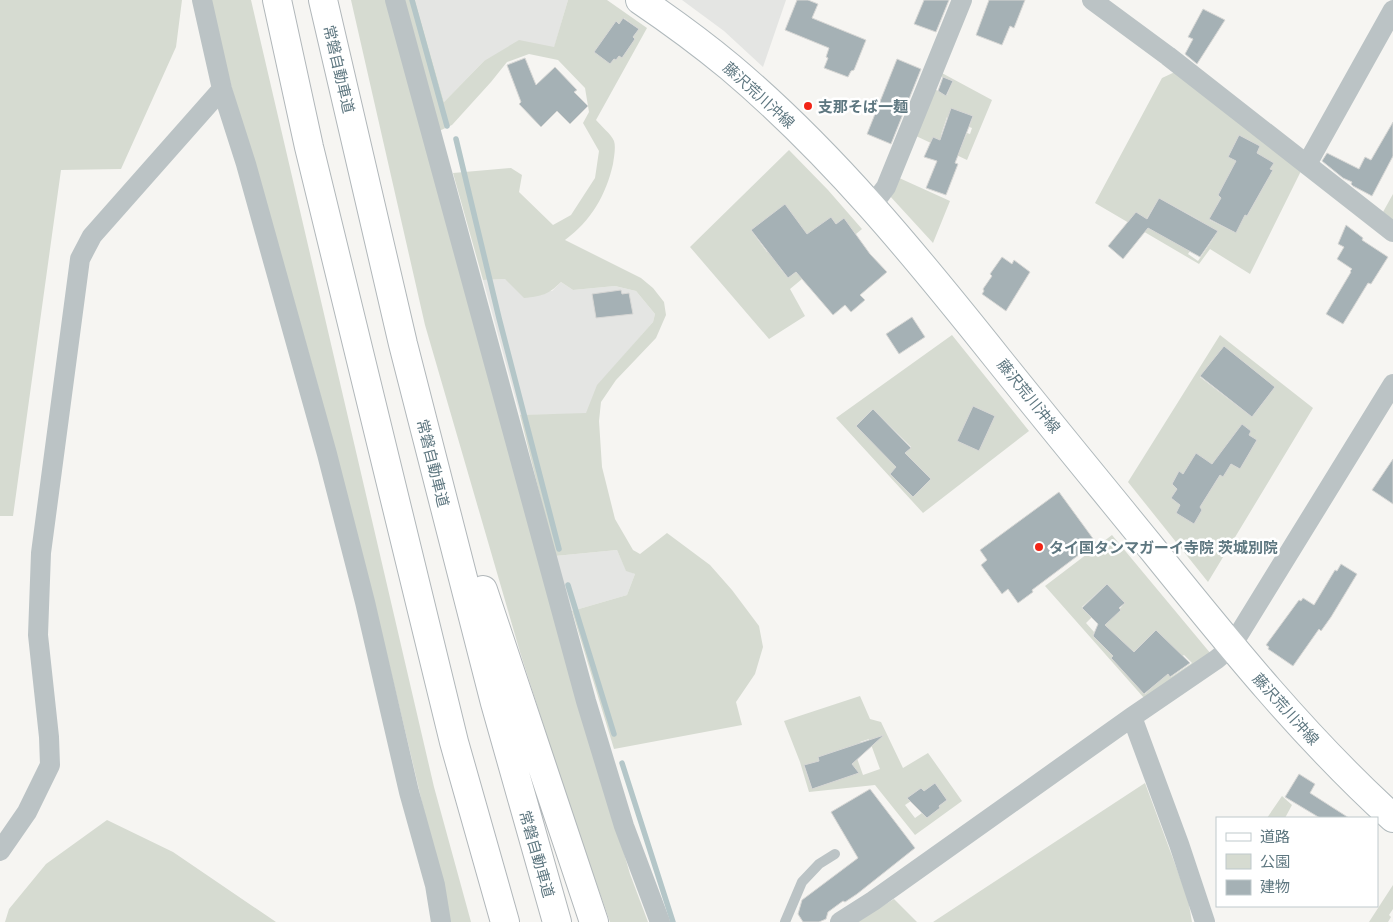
<svg xmlns="http://www.w3.org/2000/svg" width="1393" height="922" viewBox="0 0 1393 922" font-family="Mulish,'Noto Sans JP',sans-serif">
  <style>
    .built { fill: #e4e5e3 }
    .green { fill: #d6dbd1; fill-rule: evenodd }
    .lines { fill: none; stroke-linecap: round; stroke-linejoin: round }
    .stream { stroke: #b4c6c8; stroke-width: 5.5 }
    .building { fill: #a5b1b5; stroke: #d7d7d5 }
    .secondary-casing { stroke: #b0b9bc; stroke-width: 30 }
    .motorway-casing { stroke: #b1b7ba; stroke-width: 30 }
    .service { stroke: #bbc3c5; stroke-width: 10 }
    .minor { stroke: #bbc3c5; stroke-width: 20 }
    .secondary { stroke: #fff; stroke-width: 28 }
    .motorway { stroke: #fff; stroke-width: 28 }
    .poi-dot { fill: #f22416; stroke: #fff; stroke-width: 2 }
    .labels { text-anchor: middle; dominant-baseline: central; stroke-width: 5; stroke-linejoin: round; paint-order: stroke }
    .street-label { font-size: 15px; fill: #5e7780; stroke: #fff }
    .poi-label { font-size: 15px; font-weight: bold; fill: #5e7780; stroke: #fff; text-anchor: start }
  </style>
  <rect width="100%" height="100%" fill="#f6f5f2"/>
  <path class="built" d="M415,0H568L554,48L484,61L444,102Z
    M682,0H786L763,67L724,31Z
    M505,279L552,291L561,282L573,290L615,286L636,291L655,314L653,322L598,385L587,414L520,415L483,280Z
    M617,550L626,570L635,574L627,595L572,611L555,556Z"/>
  <path class="green" d="M0,0H182L176,47L121,169L61,170L13,516H0Z
    M210,0H251L434,787L471,922H450C408,742 366,561 317,383C282,255 239,129 210,0Z
    M351,0H389L518,484L630,874L648,922H610L572,814L520,652L425,325Z
    M403,0H415L444,102L484,61L519,40L554,47L568,0H607L647,28L596,120C601,126 611,134 614,141C616,147 614,157 613,164C606,195 591,221 565,240L641,278L653,288L664,302L666,315L656,338L616,380L601,402L599,421L602,467L615,519L633,550L640,554L667,533L710,565L732,590L759,626L763,647L755,674L736,702L742,725L614,749L572,611L627,595L635,574L626,571L617,550L555,556L520,415L586,413L597,385L653,322L655,314L636,291L615,286L573,290L561,282C548,295 542,296 524,298L505,279L483,280L453,173L511,168L522,175L519,192L553,225L571,215L595,178L599,151L583,123L589,112L585,88L558,60L529,54L507,62L491,82L452,125L439,131ZM624,18L639,29L633,37L635,39L622,58L619,56L616,60L614,59L616,21L619,24Z
    M1177,71L1301,171L1250,274L1210,249L1199,264L1095,203L1162,78ZM1239,135L1260,146L1249,167L1228,157ZM1224,184H1265L1247,216L1221,203L1222,199L1218,195ZM1159,198L1199,220L1143,225ZM1218,203L1236,233L1210,220ZM1203,232L1213,239L1198,261L1188,254Z
    M940,72L992,100L967,160L916,136ZM940,76L953,81L947,95L934,89ZM955,110L973,116L969,127L972,128L970,134L967,133L960,149L943,143L945,137L941,135L947,117L952,118Z
    M789,150L828,190L862,229L790,289L805,316L769,339L690,247ZM785,205L791,235L767,252L751,230ZM831,217L836,224L844,218L853,231L802,239ZM786,261L795,273L788,278L779,267Z
    M897,177L950,201L933,243L889,195Z
    M1393,194V220L1383,212Z
    M952,335L1029,431L923,513L836,418ZM973,406L995,416L979,450L958,441ZM873,409L911,447L894,464L856,426ZM908,456L931,479L914,496L890,474Z
    M1220,335L1313,408L1208,582L1128,482ZM1224,346L1275,387L1252,417L1200,377ZM1239,430L1257,440L1240,469L1231,464L1220,475L1200,507L1202,510L1194,523L1176,513L1180,505L1171,498L1177,489L1172,484L1179,472L1183,474L1196,454L1218,468L1217,458Z
    M1112,535L1211,654L1144,698L1045,586ZM1107,584L1125,603L1105,625L1108,628L1097,640L1093,636L1094,632L1086,623L1092,617L1082,607ZM1156,630L1178,652L1181,657L1184,655L1192,663L1171,677L1162,668L1157,683L1145,694L1111,658L1125,644L1134,652Z
    M860,696L870,719L881,722L903,768L928,753L962,801L915,835L875,785L809,792L800,762L784,721ZM869,739L880,769L863,775L853,747L861,744L860,742ZM848,751L855,774L812,789L804,766L819,761L818,757ZM935,783L947,800L939,806L940,808L927,818L922,813L915,818L905,805L914,799L911,795L921,788L924,791Z
    M1145,783L1188,899L1192,922H933Z
    M1282,796L1292,805L1285,818H1267Z
    M107,820L173,852L276,922H5L9,909L46,864Z
    M1393,885V909L1389,915L1391,917L1388,922H1369Z
    M894,899L917,922H856Z"/>
  <g class="lines">
    <path class="stream" d="M412,0L447,126
      M456,139L499,318L559,549
      M568,585L614,734
      M622,763L673,922"/>
  </g>
  <path class="building" d="M797,0H808L818,4L812,18L866,40L854,70L851,71L848,77L824,68L828,58L826,57L829,48L785,30Z
    M924,0H949L936,32L914,24Z
    M989,0H1025L1014,28L1010,26L1002,45L976,35Z
    M1203,9L1225,20L1197,64L1185,54L1193,39L1188,37Z
    M623,18L639,29L633,37L635,39L622,58L619,56L616,60L614,59L610,64L594,52L616,21L619,24Z
    M525,58L536,85L555,67L577,90L574,92L588,106L570,124L557,111L541,127L519,104L521,102L507,65Z
    M897,59L921,69L891,144L867,134Z
    M943,77L953,81L946,96L938,91Z
    M951,108L973,116L955,163L958,164L946,195L926,188L937,161L924,157L933,137L940,140Z
    M1393,122V156L1372,196L1353,186L1351,184L1352,182L1343,178L1322,161L1327,153L1359,169L1365,157L1371,160Z
    M1239,135L1260,146L1257,153L1274,163L1270,169L1273,170L1247,216L1245,215L1236,233L1209,219L1221,198L1218,195L1236,161L1228,157Z
    M1159,198L1218,231L1200,257L1148,228L1123,259L1108,246L1136,212L1147,219Z
    M785,204L807,234L831,217L836,224L844,218L870,254L887,272L860,295L865,300L851,312L845,305L833,315L796,272L788,278L751,230Z
    M1346,225L1363,238L1362,240L1388,257L1371,284L1368,283L1343,324L1326,314L1351,272L1350,271L1352,269L1337,259L1344,247L1338,244Z
    M1002,257L1012,264L1014,260L1030,272L1006,311L982,294L984,291L983,289L992,276L990,274Z
    M621,290L622,294L629,293L633,314L596,318L592,294Z
    M912,317L925,337L899,354L886,334Z
    M1224,346L1275,387L1252,417L1200,376Z
    M973,406L995,416L979,451L957,441Z
    M873,409L911,448L905,453L931,479L913,497L890,474L896,467L856,426Z
    M1242,424L1251,431L1249,435L1257,440L1240,469L1231,464L1223,477L1220,475L1200,507L1202,510L1194,524L1176,513L1180,505L1171,498L1177,489L1172,484L1179,471L1183,474L1196,453L1212,464Z
    M1393,459V504L1372,490Z
    M1059,492L1097,544L1085,553L1084,551L1032,590L1033,592L1018,603L1008,589L1002,594L981,565L987,560L980,550Z
    M1341,564L1357,574L1331,617L1321,631L1319,629L1293,666L1268,649L1269,647L1266,645L1299,600L1301,601L1303,598L1314,605L1335,570L1337,571Z
    M1107,584L1125,603L1119,608L1121,610L1105,625L1134,652L1156,630L1190,663L1170,677L1168,674L1144,694L1111,658L1113,656L1093,636L1098,624L1082,608Z
    M884,735L852,764L859,773L812,789L804,765L819,761L818,757Z
    M1299,774L1315,784L1310,793L1349,818H1320L1285,797Z
    M935,783L947,800L939,806L940,808L927,818L907,798L921,788L924,791Z
    M870,789L915,848L857,894L845,902L843,901L828,912L826,919L819,922H803L798,914L802,900L858,858L831,812Z"/>
  <g class="lines">
    <g class="secondary-casing">
      <path id="secondary" d="M640,0C671,21 701,43 730,67C831,152 916,256 998,359C1050,424 1102,487 1154,551C1229,644 1304,737 1393,818"/>
    </g>
    <g class="motorway-casing">
      <path id="motorway" d="M277,0L309,147L454,742L505,922
        M323,0L403,344L495,703L557,922
        M483,590L594,922"/>
    </g>
    <path class="service" d="M785,922L802,882L819,864L835,854"/>
    <path class="minor" d="M202,0L222,89L246,164L327,454L365,602L409,792L435,885L441,922
      M395,0L586,701L624,826L660,922
      M1092,0L1168,56L1393,232
      M1307,164L1393,10
      M871,207L886,187L962,0
      M1132,717L1179,844L1205,922
      M0,851L27,812L50,765L49,737L38,635L41,553L80,259L92,236L222,89
      M840,922L873,901L1132,717L1217,659L1231,647L1393,384"/>
    <use href="#secondary" class="secondary"/>
    <use href="#motorway" class="motorway"/>
  </g>
  <g class="poi-dot">
    <circle cx="808" cy="106" r="5"/>
    <circle cx="1039" cy="547" r="5"/>
  </g>
  <g class="labels">
    <g class="street-label">
      <text transform="translate(339 69) rotate(77)">常磐自動車道</text>
      <text transform="translate(759 95) rotate(42)">藤沢荒川沖線</text>
      <text transform="translate(1029 396) rotate(51)">藤沢荒川沖線</text>
      <text transform="translate(433 463) rotate(76)">常磐自動車道</text>
      <text transform="translate(1286 709) rotate(48)">藤沢荒川沖線</text>
      <text transform="translate(537 854) rotate(74)">常磐自動車道</text>
    </g>
    <g class="poi-label">
      <text x="818" y="106">支那そば一麺</text>
      <text x="1049" y="547">タイ国タンマガーイ寺院 茨城別院</text>
    </g>
  </g>
  <rect x="1216" y="817" width="162" height="90" fill="#ffffff" stroke="#bfc9cc"/>
  <rect x="1226" y="833" width="25" height="8" fill="#ffffff" stroke="#bfc9cc"/>
  <text x="1260" y="842" font-size="15" fill="#5e7780">道路</text>
  <rect x="1226" y="854" width="25" height="15" fill="#d6dbd1" stroke="#bfc9cc"/>
  <text x="1260" y="867" font-size="15" fill="#5e7780">公園</text>
  <rect x="1226" y="880" width="25" height="15" fill="#a5b1b5" stroke="#bfc9cc"/>
  <text x="1260" y="892" font-size="15" fill="#5e7780">建物</text>
</svg>
